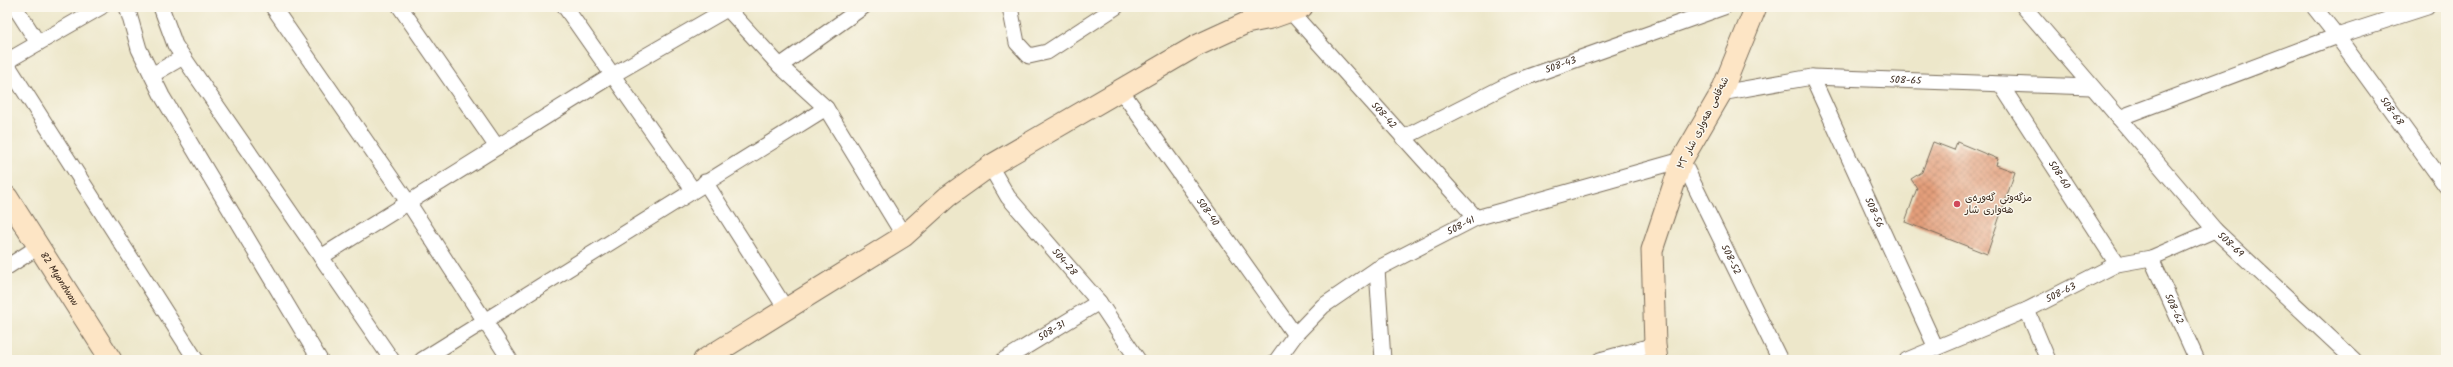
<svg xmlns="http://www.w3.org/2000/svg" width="2453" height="367" viewBox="0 0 2453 367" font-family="Kalam,'Playpen Sans Arabic',sans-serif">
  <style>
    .building { fill: url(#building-cross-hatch) }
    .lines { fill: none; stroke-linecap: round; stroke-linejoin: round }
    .street-casing { stroke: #796c5a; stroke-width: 17 }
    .secondary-casing { stroke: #796c5a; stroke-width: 23 }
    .street { stroke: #fff; stroke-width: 15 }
    .secondary { stroke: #fde5c5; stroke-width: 21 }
    .poi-dot { fill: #d1495b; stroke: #fbf7ec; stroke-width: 1.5 }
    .labels { text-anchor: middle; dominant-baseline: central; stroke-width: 3; stroke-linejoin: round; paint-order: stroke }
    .street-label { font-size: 10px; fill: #3b2a1e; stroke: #fbf7ec }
    .poi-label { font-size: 10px; fill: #3b2a1e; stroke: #fbf7ec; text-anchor: start }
  </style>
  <defs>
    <pattern id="building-cross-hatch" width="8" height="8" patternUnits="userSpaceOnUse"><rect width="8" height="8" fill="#e49f7c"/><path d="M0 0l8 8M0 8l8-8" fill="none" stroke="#ba8265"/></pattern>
  </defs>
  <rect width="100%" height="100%" fill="#fbf7ec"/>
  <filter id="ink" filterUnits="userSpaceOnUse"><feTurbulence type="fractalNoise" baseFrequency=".025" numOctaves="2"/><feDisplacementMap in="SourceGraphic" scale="8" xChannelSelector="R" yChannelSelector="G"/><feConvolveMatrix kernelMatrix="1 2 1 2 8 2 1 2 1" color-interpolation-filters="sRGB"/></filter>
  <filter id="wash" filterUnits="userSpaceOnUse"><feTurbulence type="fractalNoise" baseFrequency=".012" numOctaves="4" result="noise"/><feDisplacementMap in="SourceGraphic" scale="16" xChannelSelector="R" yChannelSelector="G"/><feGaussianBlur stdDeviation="0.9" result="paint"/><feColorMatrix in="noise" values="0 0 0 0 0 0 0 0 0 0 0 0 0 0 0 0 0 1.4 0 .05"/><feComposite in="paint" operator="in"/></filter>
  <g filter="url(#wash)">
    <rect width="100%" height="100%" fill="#ede7ca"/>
    <g id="blocks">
      <path class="building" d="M1933,142L1954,150L1957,142L1998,159L1996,165L2015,172L1987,254L1905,222L1917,188L1911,179L1922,172Z"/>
    </g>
  </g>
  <g filter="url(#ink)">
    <use href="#blocks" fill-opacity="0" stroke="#796c5a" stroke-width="1"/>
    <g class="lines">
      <g class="street-casing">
        <g id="street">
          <path d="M15,7L38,43"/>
          <path d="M127,7L139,49L162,96L320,360"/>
          <path d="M161,7L175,45L392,360"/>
          <path d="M273,7L408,202L510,360"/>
          <path d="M400,7L497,147"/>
          <path d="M565,7L693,190"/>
          <path d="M726,7L780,66L826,108L904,236"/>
          <path d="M1010,7L1017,43L1029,56L1047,52L1116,7"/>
          <path id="s1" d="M2024,7L2215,230L2354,360"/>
          <path id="s2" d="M2314,7L2337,36L2446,186"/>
          <path id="s3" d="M1291,12L1476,218"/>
          <path d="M7,61L101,7"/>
          <path d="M7,64L196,360"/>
          <path d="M780,66L863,7"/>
          <path d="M152,75L183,57"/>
          <path id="s4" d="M1812,77L1936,348"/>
          <path id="s5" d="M2001,85L2117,264"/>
          <path id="s6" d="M1120,89L1295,335"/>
          <path id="s7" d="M1721,93L1812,77L2091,87"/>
          <path d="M2119,118L2337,36L2427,7"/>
          <path id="s8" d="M1403,138L1513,82L1724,7"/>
          <path id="s9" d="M990,166L1008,197L1099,302L1138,360"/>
          <path d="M705,182L786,309"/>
          <path d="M321,257L611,76L727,9"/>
          <path id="s10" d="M2151,258L2197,360"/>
          <path d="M7,267L38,247"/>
          <path d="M1377,269L1383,360"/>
          <path d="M2027,310L2048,360"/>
          <path d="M422,360L826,108"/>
          <path id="s11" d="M1004,360L1099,302"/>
          <path id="s12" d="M1277,360L1295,335L1323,306L1377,269L1476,218L1682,160L1780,360"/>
          <path d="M1600,360L1655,345"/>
          <path id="s13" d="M1907,360L2027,310L2117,264L2151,258L2215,230"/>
        </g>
      </g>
      <g class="secondary-casing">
        <g id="secondary">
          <path id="s14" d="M7,197L111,360"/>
          <path d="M704,360L904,236L947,197L990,166L1196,46L1246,23L1271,18L1302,7"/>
          <path d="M1657,360L1655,345L1652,250L1682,160L1721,93L1756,7"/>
        </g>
      </g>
      <use href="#street" class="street"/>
      <use href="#secondary" class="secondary"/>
    </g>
  </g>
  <circle class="poi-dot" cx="1957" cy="204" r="4"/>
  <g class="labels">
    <g class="street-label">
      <text stroke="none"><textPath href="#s8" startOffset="174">508-43</textPath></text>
      <text stroke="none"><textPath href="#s7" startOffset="186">508-65</textPath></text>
      <text stroke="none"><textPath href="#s2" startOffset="130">508-68</textPath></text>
      <text stroke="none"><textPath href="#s3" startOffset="139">508-42</textPath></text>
      <text transform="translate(1703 123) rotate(-63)">شەقامی هەواری شار ٣٢</text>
      <text stroke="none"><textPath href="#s5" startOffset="107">508-60</textPath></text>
      <text stroke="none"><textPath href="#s6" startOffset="151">508-40</textPath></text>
      <text stroke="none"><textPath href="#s4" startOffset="149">508-56</textPath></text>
      <text stroke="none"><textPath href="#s12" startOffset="231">508-41</textPath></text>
      <text stroke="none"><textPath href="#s1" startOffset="315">508-69</textPath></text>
      <text stroke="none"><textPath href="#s12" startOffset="573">508-52</textPath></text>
      <text stroke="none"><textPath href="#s9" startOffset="122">504-28</textPath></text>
      <text stroke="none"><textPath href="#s14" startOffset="97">82 Myandwaw</textPath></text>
      <text stroke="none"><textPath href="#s13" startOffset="168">508-63</textPath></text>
      <text stroke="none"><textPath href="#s10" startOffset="56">508-62</textPath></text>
      <text stroke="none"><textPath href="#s11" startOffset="56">508-31</textPath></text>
    </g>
    <g class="poi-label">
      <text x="1965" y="198">مزگەوتی گەورەی<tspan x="1965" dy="12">هەواری شار</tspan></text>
    </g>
  </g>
  <rect width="2453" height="367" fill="none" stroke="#fbf7ec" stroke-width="24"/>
</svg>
